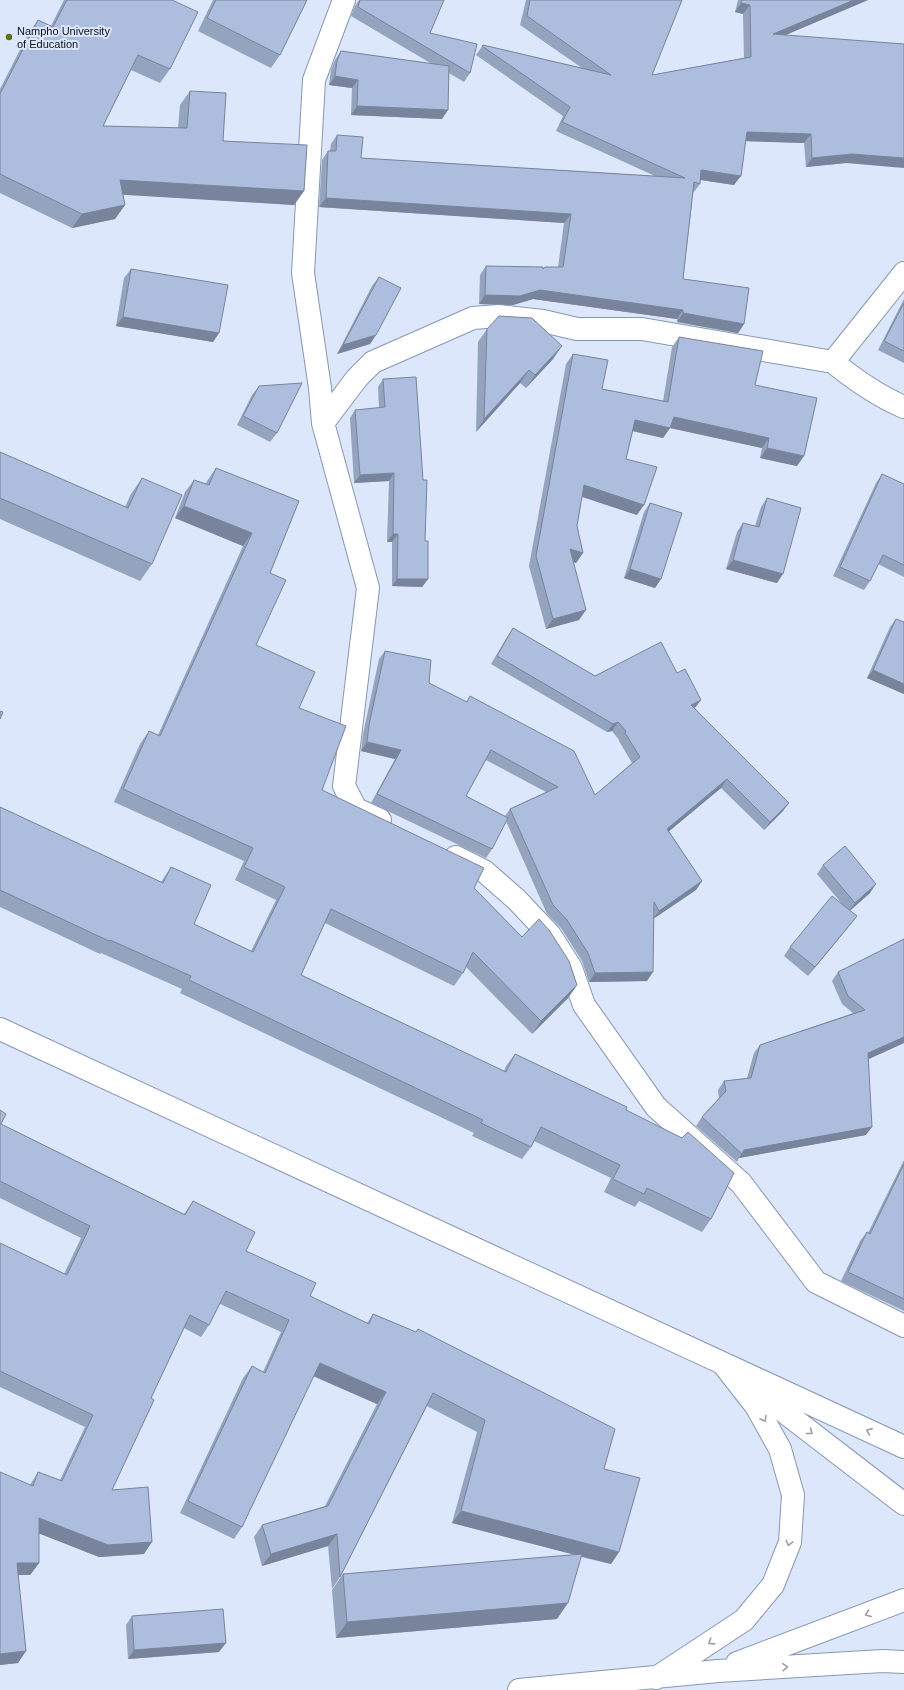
<svg xmlns="http://www.w3.org/2000/svg" width="904" height="1690" viewBox="0 0 904 1690" font-family="Helvetica,sans-serif">
  <style>
    .lines { fill: none; stroke-linecap: round; stroke-linejoin: round }
    .street-casing { stroke: #8797b6; stroke-width: 24 }
    .secondary-casing { stroke: #8797b6; stroke-width: 24 }
    .primary-casing { stroke: #8797b6; stroke-width: 24 }
    .street { stroke: #fff; stroke-width: 22 }
    .secondary { stroke: #fff; stroke-width: 22 }
    .primary { stroke: #fff; stroke-width: 22 }
    .wall { fill: #94a3be; fill-rule: evenodd }
    .shaded-wall { fill: #78849b }
    .building { fill: #acbddd; stroke: #78849b }
    .oneway { stroke: #9d9fa3 }
    .poi-dot { fill: #666f17; stroke: #dce7fb; stroke-width: 1.5 }
    .labels { text-anchor: middle; dominant-baseline: central; stroke-width: 4; stroke-linejoin: round; paint-order: stroke }
    .poi-label { font-size: 11px; fill: #0a0f1a; stroke: #dce7fb; text-anchor: start }
  </style>
  <rect width="100%" height="100%" fill="#dce7fb"/>
  <g class="lines">
    <g class="street-casing">
      <path id="street" d="M344,0L314,80L303,273L320,388L323,423L368,588L344,786L356,809L380,820
        M833,362L904,273
        M323,423L357,378L373,362L473,318L499,316L543,321L577,329H642L833,362C855,380 878,396 904,407
        M456,857L484,871L517,900L550,935L571,968L584,1005L656,1107L741,1183L816,1282L904,1326"/>
    </g>
    <g class="secondary-casing">
      <path id="secondary" d="M737,1663L904,1600
        M656,1678L744,1620L773,1585L790,1542L793,1495L780,1449L756,1406L724,1365
        M519,1690L718,1671L882,1661L904,1662"/>
    </g>
    <g class="primary-casing">
      <path id="primary" d="M0,1029L904,1447
        M753,1388L904,1504"/>
    </g>
    <use href="#street" class="street"/>
    <use href="#secondary" class="secondary"/>
    <use href="#primary" class="primary"/>
  </g>
  <path class="wall" d="M64,0H172L170,69L160,83L131,70L103,126L178,128L180,105L190,91L223,141L304,191L294,205L123,194L125,205L115,219L72,228L0,193V89L28,34L38,20L51,26Z
    M213,0H307L280,55L271,68L198,31Z
    M359,0H444L430,33L470,73L464,82L449,73L442,119L351,115L352,88L329,85L331,70L335,60L341,51L432,64L351,16L355,6Z
    M526,0H682L652,75L744,58L743,14L735,12L738,0H868L785,35L846,163L806,167L804,143L746,141L734,185L700,180V184L693,193L683,279L744,324L738,333L677,322V319L533,299L513,305L479,304L480,275L486,266L543,269L558,267L564,223L319,207L322,160L328,151H330L331,144L337,135L361,158L655,176L556,131L563,116L476,55L483,45L582,68L520,25Z
    M131,269L219,333L213,342L116,326L124,278Z
    M379,277L376,335L370,344L337,354L372,286Z
    M904,299V363L878,350Z
    M487,329L553,359L526,388L520,383L476,432L478,342Z
    M679,337L755,385L797,466L760,458L762,448L670,428L663,438L633,431L626,459L637,515L582,497L577,526L583,553L576,563L574,562L579,620L546,629L529,566L566,364L573,354L602,389L663,401L672,347Z
    M383,379L425,541L428,579L422,587L392,586V542H387L389,481L354,483L350,418L355,410L379,408L378,387Z
    M259,386L277,433L270,442L237,425L252,395Z
    M0,452L125,507L131,494L142,478L152,564L140,581L0,519Z
    M216,468L299,501L270,573L256,645L299,708L322,790L474,888L522,937L577,985L568,998L532,1034L466,967L463,973L454,986L325,923L301,975L504,1071L506,1066L515,1054L626,1110L711,1219L702,1232L639,1201L635,1207L604,1192L611,1178L534,1141L531,1147L522,1159L472,1136L474,1133L180,993L182,989L101,953L100,954L0,907V807L161,882L171,867L194,924L251,951L276,900L235,880L244,861L114,802L140,744L149,731L158,735L243,546L175,518L185,492L194,480L206,484L207,481Z
    M882,474L904,484V577L878,564L870,581L864,590L833,576L876,483Z
    M767,498L777,583L726,569L737,532L743,523L755,526L761,507Z
    M650,503L661,579L655,588L624,578L644,512Z
    M896,619L904,622V694L867,678L890,627Z
    M513,628L595,676L695,708L783,811L764,830L721,788L669,831L702,881L696,890L653,919L647,981L589,982L582,961L561,928L547,914L506,821L492,849L486,858L371,803L395,759L361,751L363,734L379,659L385,651L429,683L466,702L470,696L595,795L632,763L619,741V740L612,731L607,732L491,664L507,637ZM486,760L546,792L510,809L505,816L466,796Z
    M823,865L870,893L850,911L857,916L850,925L808,976L784,956L790,947L843,905L817,874Z
    M904,939V1043L869,1059L866,1135L739,1158L737,1162L696,1126L702,1117L719,1098L718,1090L724,1081L747,1078L754,1053L760,1045L853,1013L842,1004L832,981L838,972Z
    M0,1110L1,1124L184,1214L193,1201L246,1251L310,1296L367,1323L373,1314L416,1332L418,1329L604,1469L619,1552L611,1564L581,1557L557,1619L336,1638L332,1590L343,1574L575,1555L452,1523L477,1432L427,1406L340,1577L332,1589L328,1546L262,1566L254,1537L262,1525L325,1506L377,1404L313,1376L242,1527L234,1539L180,1513L243,1378L252,1366L263,1372L281,1332L220,1304L209,1325L201,1337L184,1328L151,1398L112,1490L144,1554L99,1557L39,1533V1563L30,1575H18L26,1651L18,1663L0,1665V1472L30,1485L38,1472L60,1480L85,1427L0,1387V1243L64,1274L81,1238L0,1198Z
    M904,1160V1311L841,1281L860,1241L867,1232L868,1233Z
    M132,1616L219,1652L128,1659L126,1625Z"/>
  <path class="shaded-wall" d="M854,0H868L767,43L773,34Z
    M741,3L750,5L743,14L735,12Z
    M335,76L358,80L352,88L329,85Z
    M357,106L448,110L442,119L351,115Z
    M747,132L811,134L804,143L741,141Z
    M852,154L904,158V168L846,163L806,167L812,158Z
    M701,170L741,176L734,185L695,179Z
    M120,180L304,191L294,205L110,194Z
    M326,198L571,214L564,223L319,207Z
    M125,205L115,219L72,228L82,214Z
    M540,290L683,310L677,319L533,299L513,305L479,304L485,295Z
    M683,313L744,324L738,333L677,322Z
    M123,317L219,333L213,342L116,326Z
    M376,335L370,344L337,354L343,345Z
    M562,346L553,359L526,388L535,375Z
    M529,370L520,383L476,432L484,419Z
    M674,417L769,438L762,448L670,428L663,438L628,430L635,420Z
    M767,448L804,456L797,466L760,458Z
    M394,473L389,481L354,483L360,475Z
    M584,485L644,505L637,515L577,495Z
    M184,506L252,533L243,546L175,518Z
    M393,534H398L392,542H387Z
    M570,549L583,553L576,563L563,559Z
    M733,560L783,574L777,583L726,569Z
    M630,569L661,579L655,588L624,578Z
    M397,579H428L422,587L392,586Z
    M586,610L579,620L546,629L553,619Z
    M873,670L904,684V694L867,678Z
    M701,700L695,708L691,705Z
    M618,722L612,731L607,732L613,724Z
    M367,742L401,750L395,759L361,751Z
    M727,779L721,788L661,838L667,829Z
    M789,803L783,811L764,830L770,822Z
    M702,881L696,890L653,919L659,911Z
    M876,884L870,893L848,912L855,903Z
    M857,916L850,925L808,976L815,967Z
    M653,972L647,981L589,982L595,973Z
    M577,985L568,998L532,1034L541,1021Z
    M904,1037V1043L862,1062L868,1053Z
    M872,1127L866,1135L739,1158L744,1150Z
    M320,1363L386,1392L377,1404L311,1375Z
    M461,1511L619,1552L611,1564L452,1523Z
    M39,1518L152,1542L144,1554L99,1557L30,1530Z
    M337,1534L328,1546L262,1566L271,1554Z
    M17,1563H39L30,1575H8Z
    M568,1603L557,1619L336,1638L347,1622Z
    M226,1643L219,1652L128,1659L134,1650Z
    M26,1651L18,1663L0,1665V1654Z"/>
  <path class="building" d="M67,0H172L198,12L170,69L138,55L103,126L187,128L190,91L226,93L223,141L307,145L304,191L120,180L125,205L82,214L0,174V94L38,20L53,27Z
    M216,0H307L280,55L207,18Z
    M360,0H444L430,33L477,44L470,73L358,7Z
    M530,0H682L652,75L751,57L750,5L741,3L742,0H854L773,34L904,44V158L852,154L812,158L811,134L747,132L741,176L701,170L700,184L694,182L683,279L749,288L744,324L683,313V310L540,290L520,296L485,295L486,266L543,267V269L545,267H563L571,214L326,198L328,151H336L337,135L363,137L361,158L685,178L562,122L570,107L482,46L483,45L611,75L527,16Z
    M341,51L449,66L448,110L357,106L358,80L335,76L337,61Z
    M131,269L228,285L219,333L123,317Z
    M379,277L401,288L376,335L343,345Z
    M904,303V351L884,341Z
    M499,316L532,318L562,346L535,375L529,370L484,419L487,329Z
    M679,337L763,351L755,385L817,398L804,456L767,448L769,438L674,417L670,428L635,420L626,459L657,467L644,505L584,485L577,526L583,553L570,549L586,610L553,619L536,556L573,354L608,360L602,389L668,402Z
    M416,377L423,480H427L425,541H428V579H397L398,534H393L394,473L360,475L355,410L385,407L383,379Z
    M302,383L277,433L243,416L259,386Z
    M0,452L128,508L142,478L182,495L152,564L0,498Z
    M216,468L299,501L270,573L286,580L256,645L315,672L299,708L346,726L322,790L484,868L474,888L522,937L539,919L549,930L569,961L577,985L541,1021L473,952L463,973L331,909L301,975L506,1072L515,1054L627,1107L626,1110L682,1138L688,1132L734,1173L711,1219L647,1188L644,1194L613,1179L620,1165L541,1127L531,1147L481,1123L483,1120L189,980L191,976L110,940L109,941L0,890V807L163,883L171,867L211,885L194,924L253,952L285,887L244,867L253,848L123,789L149,731L160,736L252,533L184,506L194,480L209,485Z
    M882,474L904,484V565L883,555L870,581L840,567Z
    M767,498L801,508L783,574L733,560L743,523L759,527Z
    M650,503L682,513L661,579L630,569Z
    M896,619L904,622V684L873,670Z
    M513,628L595,676L661,642L677,673L685,669L701,700L691,705L789,803L770,822L727,779L667,829L702,881L659,911L654,902L653,972L595,973L588,953L567,920L553,905L510,809L558,787L491,750L466,796L508,818L492,849L377,794L401,750L367,742L369,725L385,651L431,660L429,683L467,702L470,696L574,751L595,795L640,757L625,733L626,731L618,722L613,724L497,656Z
    M0,711L3,712L0,719Z
    M845,846L876,884L855,903L823,865Z
    M832,896L857,916L815,967L790,947Z
    M904,939V1037L868,1053L872,1127L744,1150L742,1154L702,1117L726,1091L724,1081L751,1078L760,1045L865,1010L848,996L838,972Z
    M0,1110L6,1114L1,1124L185,1215L193,1201L255,1232L246,1251L316,1283L310,1296L369,1324L373,1314L416,1332L418,1329L615,1429L604,1469L640,1478L619,1552L461,1511L485,1420L433,1393L340,1577L337,1534L271,1554L262,1525L328,1506L386,1392L320,1363L242,1527L188,1501L252,1366L265,1373L289,1320L226,1291L209,1325L190,1315L151,1398L154,1400L112,1490L148,1487L152,1542L108,1545L39,1518V1563H17L26,1651L0,1654V1472L33,1486L38,1472L62,1481L93,1415L0,1371V1243L67,1275L90,1226L0,1181Z
    M904,1164V1299L848,1272L867,1232L870,1234Z
    M582,1554L568,1603L347,1622L343,1574Z
    M223,1609L226,1643L134,1650L132,1616Z"/>
  <defs><path id="oneway-chevron" d="M-2-3.5L2.5 0L-2 3.5" fill="none" stroke-width="1.6" stroke-linecap="round" stroke-linejoin="round"/></defs>
  <g class="oneway">
    <use href="#oneway-chevron" transform="translate(764 1419) rotate(61)"/>
    <use href="#oneway-chevron" transform="translate(869 1431) rotate(-156)"/>
    <use href="#oneway-chevron" transform="translate(810 1432) rotate(38)"/>
    <use href="#oneway-chevron" transform="translate(789 1543) rotate(104)"/>
    <use href="#oneway-chevron" transform="translate(868 1614) rotate(159)"/>
    <use href="#oneway-chevron" transform="translate(711 1642) rotate(147)"/>
    <use href="#oneway-chevron" transform="translate(785 1667) rotate(-3)"/>
  </g>
  <circle class="poi-dot" cx="9" cy="37" r="4"/>
  <g class="labels">
    <g class="poi-label">
      <text x="17" y="31">Nampho University<tspan x="17" dy="13">of Education</tspan></text>
    </g>
  </g>
</svg>
